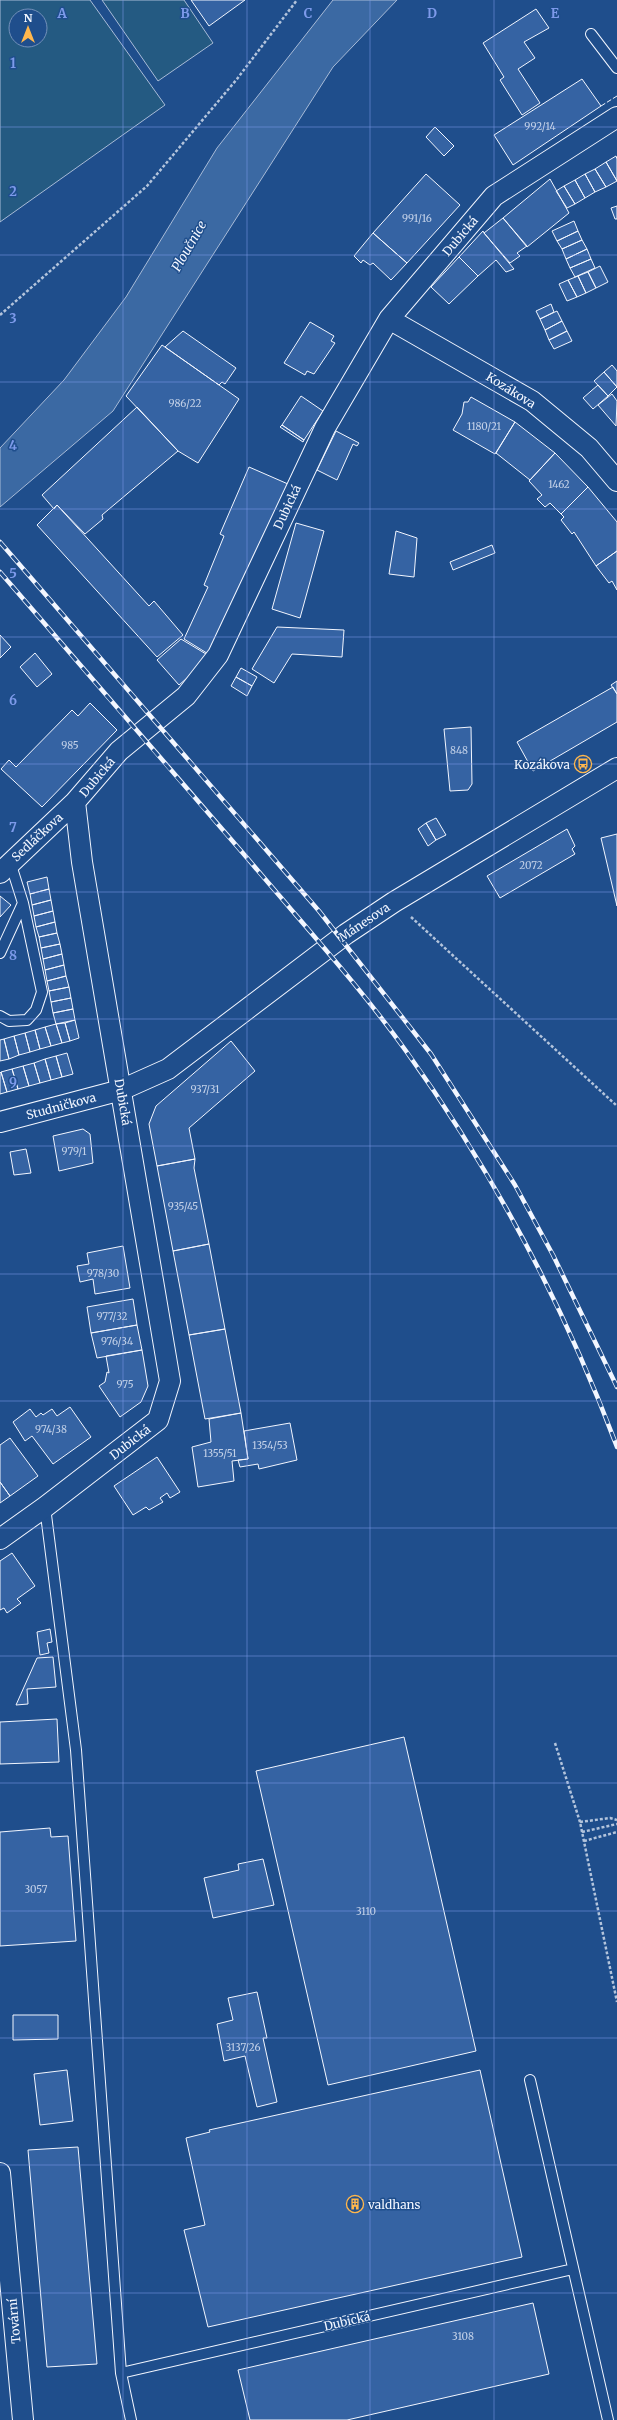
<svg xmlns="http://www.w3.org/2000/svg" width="617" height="2420" viewBox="0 0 617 2420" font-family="Merriweather,serif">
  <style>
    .green { fill: #245a82; stroke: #a8bbd7; fill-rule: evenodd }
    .water { fill: #3b69a3; stroke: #a8bbd7 }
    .building { fill: #3563a3; stroke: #f2f6ff }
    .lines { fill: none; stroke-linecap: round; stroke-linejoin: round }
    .service-casing { stroke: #f2f6ff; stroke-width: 12 }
    .minor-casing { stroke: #f2f6ff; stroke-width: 22 }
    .path { stroke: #b3c4dc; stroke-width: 2.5; stroke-dasharray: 3 2; stroke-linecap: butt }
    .service { stroke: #1f4e8c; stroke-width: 10 }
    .minor { stroke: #1f4e8c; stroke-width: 20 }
    .rail-casing { stroke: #f2f6ff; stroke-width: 4.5 }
    .rail { stroke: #1f4e8c; stroke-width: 3; stroke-dasharray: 9; stroke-linecap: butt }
    .fence { stroke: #f2f6ff; stroke-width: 1; stroke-dasharray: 5 2; stroke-linecap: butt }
    .grid { fill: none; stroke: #7d9aea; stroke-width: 1; stroke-opacity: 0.55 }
    .labels { text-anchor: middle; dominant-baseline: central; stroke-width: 3; stroke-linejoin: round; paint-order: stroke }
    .number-label { font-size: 10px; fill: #c3d1e8 }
    .street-label { font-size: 12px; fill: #f2f6ff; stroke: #1f4e8c }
    .poi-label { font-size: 12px; fill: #f2f6ff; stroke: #1f4e8c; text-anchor: end }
    .water-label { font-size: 13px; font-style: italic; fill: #f2f6ff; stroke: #1f4e8c }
    .grid-label { font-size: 13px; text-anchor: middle; font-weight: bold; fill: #7d9aea; stroke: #1f4e8c; stroke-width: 3; stroke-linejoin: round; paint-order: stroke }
  </style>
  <rect width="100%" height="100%" fill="#1f4e8c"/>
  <path class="green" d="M0,0H90L165,105L0,222ZM16,16H40V40H16Z
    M102,0H184L213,43L158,81Z"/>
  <path class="water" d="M333,0H397L333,67L113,411L0,507V448L64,380L126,297L217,148Z"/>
  <path class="building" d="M191,0H245L209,26Z
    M536,9L549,28L524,42L535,58L518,69L540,103L522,115L500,80L504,77L483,43Z
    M582,79L601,106L513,165L494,135Z
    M435,127L454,146L444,156L426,137Z
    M616,156L617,159V181L606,162Z
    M606,162L617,181L606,187L595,169Z
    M595,169L606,187L595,192L585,174Z
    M426,174L460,205L407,263L373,233Z
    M585,174L595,192L585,198L575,180Z
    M550,179L569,213L527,247L503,218Z
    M575,180L585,198L575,204L564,186Z
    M564,186L575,204L567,208L556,191Z
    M617,206V219H615L611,208Z
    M503,218L527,246L517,253L520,256L510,263L484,233Z
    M574,221L578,231L557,241L552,231Z
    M483,231L484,233L514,269L506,272L496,260L478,276L459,257Z
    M578,231L582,240L562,249L557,241Z
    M373,233L407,263L391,280L373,263L370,265L363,260L361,263L354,256Z
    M582,240L587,249L566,259L562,249Z
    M587,249L591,259L570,268L566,259Z
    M459,257L478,276L449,304L431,287Z
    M591,259L595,268L575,277L570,268Z
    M600,266L608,282L596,288L588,272Z
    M588,272L596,288L586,293L578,276Z
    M578,276L586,293L577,297L568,280Z
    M568,280L577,297L567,301L559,284Z
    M551,304L554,312L540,319L536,311Z
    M557,311L562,321L545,330L540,319Z
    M562,321L567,331L549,340L545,330Z
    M310,322L334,336L331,341L335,343L314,374L307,371L305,375L284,363Z
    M183,331L236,368L225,384L222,382L219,385L165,347Z
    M567,331L572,341L554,349L549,340Z
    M162,345L239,399L198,463L178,451L126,396Z
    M612,365L617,371V387L604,372Z
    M604,372L617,387L608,396L594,381Z
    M598,385L608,396L593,409L583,398Z
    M612,394L617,401L616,426L598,405Z
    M301,396L323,411L304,440L282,425Z
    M471,397L515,422L495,454L453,430L462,414L464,402H468Z
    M137,407L178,451L102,515L103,519L85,534L57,505L54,509L42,495Z
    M515,422L555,453L530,480L496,453Z
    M282,425L304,440L303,442L280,427Z
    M336,431L359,443L357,446L353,444L337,480L317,470Z
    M555,453L588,487L561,514L550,503L545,507L537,499L542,495L529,481Z
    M249,467L288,484L210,655L184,639L208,587L204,585L224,536L220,534Z
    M588,487L617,522V551L596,566L574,532L572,534L561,520L564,517L561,514Z
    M57,505L149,606L154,601L183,635L157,657L37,525Z
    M296,523L324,531L300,618L272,609Z
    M396,531L417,538L414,577L389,574Z
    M492,545L495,553L453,570L450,562Z
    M617,551V590L612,581L609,583L596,566Z
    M277,627L344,630L342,657L292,654L274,683L252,669Z
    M0,635L11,647L0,658Z
    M181,639L211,657L179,685L157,660Z
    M35,653L52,674L37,687L20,667Z
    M241,668L257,677L252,686L236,677Z
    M236,677L252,686L247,696L231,686Z
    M617,681V694L611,685Z
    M613,687L617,694V722L533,771L517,742Z
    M90,703L117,730L42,807L1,769L9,760L16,767L72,710L78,716Z
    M471,727L472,784L468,790L450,791L444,729Z
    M436,818L446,835L436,840L426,823Z
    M426,823L436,840L428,846L418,829Z
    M567,829L575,846L572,849L575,854L500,898L487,876Z
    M617,834V906L601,838Z
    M47,877L49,889L30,894L27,882Z
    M49,889L51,900L32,905L30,894Z
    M0,896L11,905L0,917Z
    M51,900L53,911L34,916L32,905Z
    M53,911L55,922L36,927L34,916Z
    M55,922L57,933L39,937L36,927Z
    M57,933L60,944L41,948L39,937Z
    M60,944L62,954L43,959L41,948Z
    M62,954L64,965L45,970L43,959Z
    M64,965L66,976L47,981L45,970Z
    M66,976L69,987L49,991L47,981Z
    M69,987L71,998L51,1002L49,991Z
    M71,998L73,1009L53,1013L51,1002Z
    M73,1009L75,1020L56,1024L53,1013Z
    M75,1020L79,1038L70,1041L65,1023Z
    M65,1023L70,1041L62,1043L56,1024Z
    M56,1024L62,1043L51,1046L45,1027Z
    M45,1027L51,1046L40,1049L35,1030Z
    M35,1030L40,1049L30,1052L25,1033Z
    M25,1033L30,1052L19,1055L14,1036Z
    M14,1036L19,1055L9,1059L4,1039Z
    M4,1039L9,1059L0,1061V1040Z
    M231,1041L255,1071L189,1128L195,1159L157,1166L149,1124L156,1106Z
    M67,1053L73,1074L62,1077L56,1056Z
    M56,1056L62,1077L51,1080L45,1059Z
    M45,1059L51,1080L40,1083L34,1063Z
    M34,1063L40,1083L29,1086L23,1066Z
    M23,1066L29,1086L18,1089L12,1069Z
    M12,1069L18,1089L7,1092L1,1072Z
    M1,1072L7,1092L0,1094V1073Z
    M83,1129L90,1134L93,1163L59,1171L53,1136Z
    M26,1149L31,1173L14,1175L10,1152Z
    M195,1159L194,1168L209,1244L173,1251L157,1166Z
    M209,1244L225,1329L189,1335L173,1251Z
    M123,1246L130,1288L95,1294L93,1279L80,1282L77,1266L89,1264L87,1253Z
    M133,1299L137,1325L91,1333L87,1307Z
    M137,1325L142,1350L97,1358L91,1333Z
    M225,1329L241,1413L205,1419L189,1335Z
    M142,1350L148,1386L141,1402L120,1417L99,1386L105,1382L107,1372L109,1373L106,1356Z
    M70,1407L91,1437L53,1464L32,1436L25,1441L13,1422L30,1409L36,1417L41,1413L43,1415L52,1409L57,1416Z
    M241,1413L248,1459L232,1461L234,1481L198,1487L192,1447L211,1442L209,1419Z
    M290,1423L297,1460L259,1469L258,1464L240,1467L238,1460L248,1459L244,1431Z
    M10,1438L38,1476L10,1496L0,1482V1445Z
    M157,1457L180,1492L170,1498L167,1493L160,1498L163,1502L149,1510L146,1507L133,1515L114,1486Z
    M0,1482L10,1496L0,1503Z
    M12,1553L35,1586L17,1599L21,1603L7,1613L4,1608L0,1610V1561Z
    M50,1629L52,1642L47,1643L49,1653L40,1655L37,1632Z
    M53,1657L56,1687L27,1689L28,1704L16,1705L37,1658Z
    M57,1719L59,1762L0,1764V1722Z
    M404,1737L476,2051L328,2085L256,1771Z
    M50,1828L51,1837L68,1836L76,1941L0,1946V1832Z
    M263,1859L274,1905L213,1918L204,1878L239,1870L238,1864Z
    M257,1992L267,2038H263L277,2102L257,2107L245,2056L224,2061L217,2024L233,2020L228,1998Z
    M13,2015H58V2039L13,2040Z
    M67,2070L73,2121L40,2125L34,2074Z
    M480,2070L522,2257L208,2327L184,2230L205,2225L186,2138L210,2132L209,2130Z
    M78,2147L97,2364L47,2367L28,2150Z
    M533,2303L549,2374L347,2420H250L238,2370Z"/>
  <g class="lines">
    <g class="service-casing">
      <path id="service" d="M591,34L617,68
        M0,953L23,903
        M0,1016L9,1021L27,1020L36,1010L42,992L23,903L10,862
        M45,1507L76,1750L121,2373L131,2420
        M530,2080L608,2420
        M121,2373L573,2269"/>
    </g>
    <g class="minor-casing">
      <path id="minor" d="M389,319L532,401L589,448L617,481
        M0,873L75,802L119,751L186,696L218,655L325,428L389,319L494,196L617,117
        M0,1122L121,1090L168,1069L346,934L394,902L617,768
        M0,1539L45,1507L158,1420L170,1381L82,862L75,802
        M0,2173L23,2420"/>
    </g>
    <path class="path" d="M0,315L147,186L237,79L297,0
      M411,917L617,1106
      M555,1743L580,1822L617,2002
      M580,1822L610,1818L617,1820
      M582,1832L617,1824
      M584,1841L617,1832"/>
    <use href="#service" class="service"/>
    <use href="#minor" class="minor"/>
    <g class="rail-casing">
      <path id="rail" d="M0,542L319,911L431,1054L515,1185L553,1255L617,1387
        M0,572C83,668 165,764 248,859C301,922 358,984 406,1051C493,1172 565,1308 617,1447"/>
    </g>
    <use href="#rail" class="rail"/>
    <path class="fence" d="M601,106L617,96"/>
  </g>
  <path class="grid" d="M123,0V2420M247,0V2420M370,0V2420M494,0V2420M0,127H617M0,255H617M0,382H617M0,509H617M0,637H617M0,764H617M0,892H617M0,1019H617M0,1146H617M0,1274H617M0,1401H617M0,1528H617M0,1656H617M0,1783H617M0,1911H617M0,2038H617M0,2165H617M0,2293H617"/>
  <defs>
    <g id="bus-ring" transform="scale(0.9)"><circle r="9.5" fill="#1f4e8c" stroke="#ffb74d" stroke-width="1.5"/><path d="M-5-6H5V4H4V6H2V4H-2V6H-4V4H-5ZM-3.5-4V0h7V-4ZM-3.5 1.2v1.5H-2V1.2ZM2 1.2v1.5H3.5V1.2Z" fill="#ffb74d"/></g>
    <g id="building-ring" transform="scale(0.9)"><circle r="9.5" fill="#1f4e8c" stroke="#ffb74d" stroke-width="1.5"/><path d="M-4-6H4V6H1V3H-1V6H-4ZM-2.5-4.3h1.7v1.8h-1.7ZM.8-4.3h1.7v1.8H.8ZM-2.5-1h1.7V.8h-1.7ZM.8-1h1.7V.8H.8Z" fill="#ffb74d"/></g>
  </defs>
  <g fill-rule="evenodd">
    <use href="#bus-ring" x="583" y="764"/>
    <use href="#building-ring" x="355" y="2204"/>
  </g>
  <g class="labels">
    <g class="number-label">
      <text x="540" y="126">992/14</text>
      <text x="417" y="218">991/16</text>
      <text x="185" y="403">986/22</text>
      <text x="484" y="426">1180/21</text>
      <text x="559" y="484">1462</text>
      <text x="70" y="745">985</text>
      <text x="459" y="750">848</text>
      <text x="531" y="865">2072</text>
      <text x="205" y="1089">937/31</text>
      <text x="74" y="1151">979/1</text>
      <text x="183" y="1206">935/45</text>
      <text x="103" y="1273">978/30</text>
      <text x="112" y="1316">977/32</text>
      <text x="117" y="1341">976/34</text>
      <text x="125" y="1384">975</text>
      <text x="51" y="1429">974/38</text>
      <text x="270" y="1445">1354/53</text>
      <text x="220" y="1453">1355/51</text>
      <text x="36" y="1889">3057</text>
      <text x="366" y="1911">3110</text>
      <text x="243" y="2047">3137/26</text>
      <text x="463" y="2336">3108</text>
    </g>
    <g class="street-label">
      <text transform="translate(460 236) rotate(-50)">Dubická</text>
      <text transform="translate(511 390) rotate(32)">Kozákova</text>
      <text transform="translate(287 507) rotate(-65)">Dubická</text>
      <text transform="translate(97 777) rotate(-50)">Dubická</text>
      <text transform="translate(37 837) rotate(-43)">Sedláčkova</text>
      <text transform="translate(364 922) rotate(-34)">Mánesova</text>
      <text transform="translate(123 1102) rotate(80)">Dubická</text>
      <text transform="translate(61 1106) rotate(-15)">Studničkova</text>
      <text transform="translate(130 1442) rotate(-38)">Dubická</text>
      <text transform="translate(14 2321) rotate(-95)">Tovární</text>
      <text transform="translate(347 2321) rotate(-13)">Dubická</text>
    </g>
    <g class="poi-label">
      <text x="570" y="764">Kozákova</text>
      <text x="368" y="2204" text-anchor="start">valdhans</text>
    </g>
    <g class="water-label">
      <text transform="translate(189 246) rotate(-60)">Ploučnice</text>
    </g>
  </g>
  <g class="grid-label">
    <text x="62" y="18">A</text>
    <text x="185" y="18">B</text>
    <text x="308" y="18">C</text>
    <text x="432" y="18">D</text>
    <text x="555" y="18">E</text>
    <text x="13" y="68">1</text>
    <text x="13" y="196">2</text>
    <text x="13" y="323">3</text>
    <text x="13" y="450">4</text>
    <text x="13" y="578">5</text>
    <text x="13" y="705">6</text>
    <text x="13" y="832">7</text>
    <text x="13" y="960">8</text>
    <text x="13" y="1087">9</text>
  </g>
  <g transform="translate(28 28)"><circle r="19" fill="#1f4e8c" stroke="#7391ba"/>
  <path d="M0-3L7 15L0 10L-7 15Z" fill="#ffb74d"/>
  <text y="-6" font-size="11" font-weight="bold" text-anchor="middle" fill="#f2f6ff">N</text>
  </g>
</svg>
